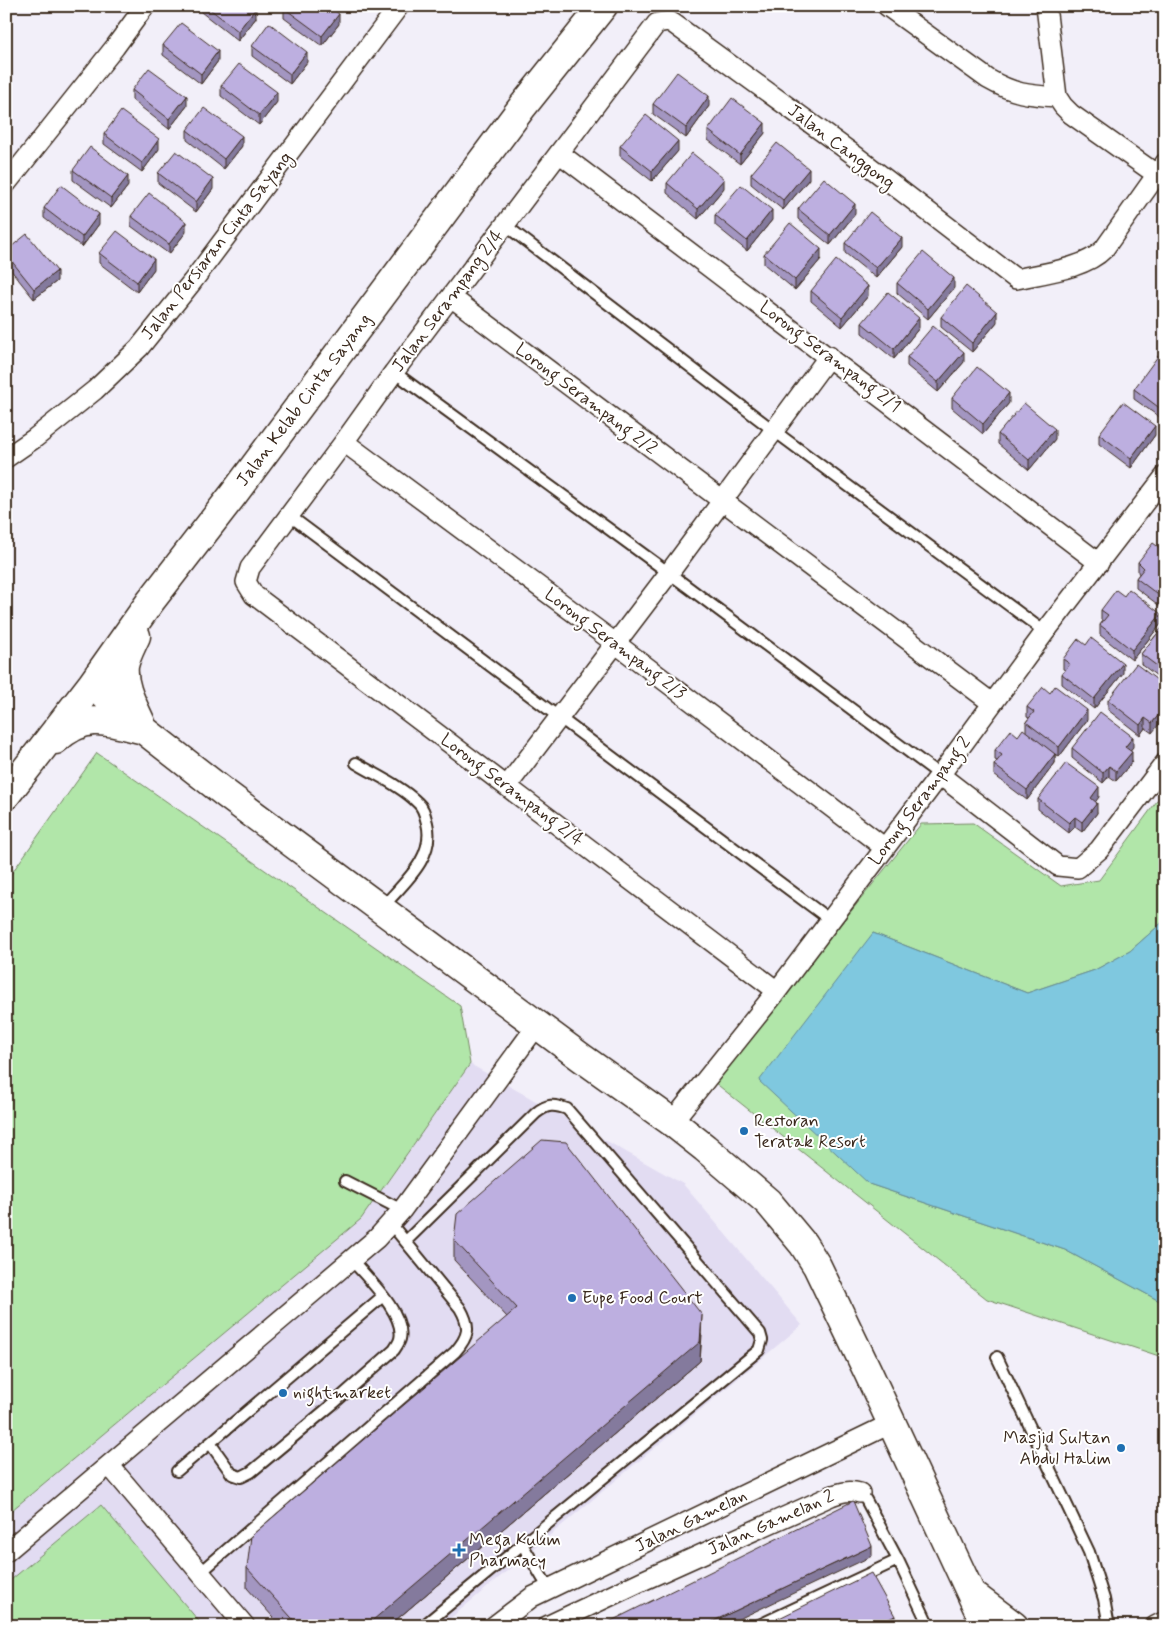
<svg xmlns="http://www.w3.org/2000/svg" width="1171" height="1632" viewBox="0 0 1171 1632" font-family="Mynerve,sans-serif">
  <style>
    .built { fill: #e2dcf2 }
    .green { fill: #b1e6a9; stroke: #768864 }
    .water { fill: #7fc8df; stroke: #648992 }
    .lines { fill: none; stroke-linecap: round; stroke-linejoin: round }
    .lane-casing { stroke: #3b2a1e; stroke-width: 14 }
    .street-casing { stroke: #3b2a1e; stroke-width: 22 }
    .secondary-casing { stroke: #3b2a1e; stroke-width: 31 }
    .lane { stroke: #fff; stroke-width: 10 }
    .street { stroke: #fff; stroke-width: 19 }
    .secondary { stroke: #fff; stroke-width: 28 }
    .wall { fill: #a396c1; stroke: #3b2a1e }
    .shaded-wall { fill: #847a9d; stroke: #3b2a1e }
    .building { fill: #bdafe0; stroke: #3b2a1e }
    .poi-dot { fill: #1f6fb2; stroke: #fff; stroke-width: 2 }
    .labels { text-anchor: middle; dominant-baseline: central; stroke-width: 4; stroke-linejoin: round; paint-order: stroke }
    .street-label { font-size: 18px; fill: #3b2a1e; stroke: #fff }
    .poi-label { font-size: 18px; fill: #3b2a1e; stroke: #fff; text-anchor: start }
  </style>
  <rect width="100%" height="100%" fill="#f2eff9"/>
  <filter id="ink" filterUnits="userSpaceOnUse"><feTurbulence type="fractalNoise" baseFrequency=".02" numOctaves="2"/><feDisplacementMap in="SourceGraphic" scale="10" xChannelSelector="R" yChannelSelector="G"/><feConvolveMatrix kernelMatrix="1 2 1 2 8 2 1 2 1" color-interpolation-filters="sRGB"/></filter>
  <g filter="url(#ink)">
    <path class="built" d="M470,1064L683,1184L802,1325L441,1626H6V1515L361,1219Z"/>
    <path class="green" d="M97,753L460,1006L470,1064L361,1219L6,1515V881Z
      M1165,790V920L1130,951L1095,970L1027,993L873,933L869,1184L1065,1250L1165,1304V1358L987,1299L714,1082L921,824L973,823L1061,886L1099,880Z
      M101,1505L203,1626H6V1584Z"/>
    <path class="water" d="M1165,920V1304L1065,1250L869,1184L759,1081L873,933L1027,993L1095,970L1130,951Z"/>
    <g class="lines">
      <g class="lane-casing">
        <path id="lane" d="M505,225L773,430L1045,632
          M394,372L669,573L940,775
          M290,516L830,920
          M356,763C376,775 401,786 418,803C424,808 425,816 427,823C436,858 402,884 382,908
          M345,1181L402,1210
          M406,1241L536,1113C547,1104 554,1104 567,1109L760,1333L762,1340L759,1350L423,1626
          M997,1357L1089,1552L1104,1599L1109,1626
          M210,1443L232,1474L241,1477L251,1472L334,1403L394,1350C396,1347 399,1343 400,1339C406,1314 366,1277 351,1259
          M177,1471L383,1296
          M860,1493L866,1500L898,1560L929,1626
          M522,1544L549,1589
          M200,1573L455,1352C469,1336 471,1327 460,1308L391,1224
          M757,1626L898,1560"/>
      </g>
      <g class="street-casing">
        <path id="street" d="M887,6L988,79C1014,94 1028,95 1057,97
          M1046,6L1057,97L1063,106L1071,114L1156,174
          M559,153L1099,563
          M6,184L115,47L145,6
          M451,297L992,703
          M344,442L615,643L885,848
          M6,458L35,438L95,390L139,348L192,282L399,6
          M940,775L1058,866L1078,868L1099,850L1165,763
          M507,786L669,573L829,356
          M777,991L254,595L246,582L250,568L344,442L394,372L657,23L669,21L674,24L857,157L1016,279C1043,273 1085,269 1104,249L1165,163
          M672,1122L777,991L940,775L1045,632L1165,476
          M109,1465L245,1626
          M6,1552L377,1238L402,1210L538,1024
          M494,1626L532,1597L892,1423
          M547,1626L642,1581L831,1496C841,1492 849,1490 860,1493
          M1155,1626L1165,1621"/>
      </g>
      <g class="secondary-casing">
        <path id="secondary" d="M136,636C132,645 126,656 124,666C122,686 133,705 141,723
          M92,684L144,730L226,794L582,1058L672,1122L705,1148L768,1202L803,1244L817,1266L867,1370L986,1626
          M55,740C85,713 105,720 140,729
          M6,795L92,684L150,602L233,495L523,106L603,6
          M974,1596L1014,1626"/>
      </g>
      <use href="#lane" class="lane"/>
      <use href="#street" class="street"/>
      <use href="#secondary" class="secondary"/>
    </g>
    <path class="wall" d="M201,6H253L256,18L238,41L201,12Z
      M284,8L339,24L322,46L284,18Z
      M163,45L218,61L201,84L163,55Z
      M252,46L307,62L290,84L252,56Z
      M221,86L277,102L259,125L221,96Z
      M132,90L187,106L169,129L132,100Z
      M653,104L709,106L686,138L653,114Z
      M187,130L242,146L224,169L187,140Z
      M708,130L765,133L740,164L708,140Z
      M104,134L159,149L142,172L104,144Z
      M620,146L678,151L652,181L620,156Z
      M73,170L128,186L111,208L73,180Z
      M158,173L213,189L196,212L158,183Z
      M751,174L809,179L783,210L751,184Z
      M667,183L724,188L698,219L667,193Z
      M44,208L99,224L82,247L44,218Z
      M798,209L855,214L830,245L798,219Z
      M715,215L772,220L747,251L715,225Z
      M131,216L186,232L169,254L131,226Z
      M845,243L902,247L876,278L845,253Z
      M6,251L57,281L34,299L6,264Z
      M99,253L154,269L137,292L99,263Z
      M764,254L821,259L795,290L764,264Z
      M897,283L954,288L928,319L897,293Z
      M811,291L868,296L842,327L811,301Z
      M941,317L997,322L972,352L941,327Z
      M862,323L919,328L894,359L862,333Z
      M907,357L964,362L938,392L907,366Z
      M1165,361V421L1134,399V389Z
      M952,398L1009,403L983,434L952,408Z
      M998,434L1055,439L1029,470L998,444Z
      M1099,434L1155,435L1131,468L1099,444Z
      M1165,542V610L1136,588V578L1139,574L1138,572V562L1160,548Z
      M1101,610L1161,624L1132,660L1100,635V625L1103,621L1101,620Z
      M1165,624V682L1141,664V654Z
      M1063,659L1123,673L1094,709L1062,684V674L1065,670L1063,669Z
      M1165,686L1152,733L1145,728L1140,735L1108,710V700Z
      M1027,707L1087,720L1059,757L1055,754V763L1027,800L994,775V765L997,761L995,760V750L1026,732V722L1029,718L1027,717Z
      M1133,747L1130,750L1132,762L1116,781L1109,776L1103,783L1072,758V748Z
      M1099,797L1095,801L1097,813L1082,832L1075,827L1069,833L1038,809V799Z
      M454,1240L702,1335L700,1361L389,1626H281L247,1588V1568L507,1317L454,1260Z"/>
    <path class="shaded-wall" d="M256,8V18L238,41V31Z
      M339,14V24L322,46V36Z
      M218,51V61L201,84V74Z
      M307,52V62L290,84V74Z
      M277,92V102L259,125V115Z
      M187,96V106L169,129V119Z
      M709,96V106L686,138V128Z
      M765,123V133L740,164V155Z
      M242,136V146L224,169V159Z
      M159,139V149L142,172V163Z
      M678,141V151L652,181V171Z
      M809,169V179L783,210V200Z
      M128,176V186L111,208V198Z
      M213,179V189L196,212V202Z
      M724,179V188L698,219V209Z
      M855,204V214L830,245V235Z
      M772,210V220L747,251V241Z
      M99,214V224L82,247V237Z
      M186,222V232L169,254V244Z
      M902,238V247L876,278V268Z
      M821,249V259L795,290V280Z
      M154,259V269L137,292V282Z
      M57,271V281L34,299V289Z
      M954,278V288L928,319V309Z
      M868,286V296L842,327V317Z
      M997,312V322L972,352V343Z
      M919,318V328L894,359V349Z
      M964,352V362L938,392V382Z
      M1009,393V403L983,434V424Z
      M1155,426V435L1131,468V458Z
      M1055,429V439L1029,470V460Z
      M1161,614V624L1132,660V650Z
      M1123,663V673L1094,709V699Z
      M1165,694V703L1161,699Z
      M1165,707V717L1152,733V723Z
      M1087,710V720L1059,757V747Z
      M1145,718V728L1140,735V725Z
      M1133,737V747L1125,757V747Z
      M1132,752V762L1116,781V771Z
      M1055,754V763L1027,800V790Z
      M1109,766V776L1103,783V773Z
      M1099,787V797L1091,808V798Z
      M1097,803V813L1082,832V822Z
      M1075,817V827L1069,833V823Z
      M702,1315L700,1361L389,1626H366Z
      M872,1546V1556L724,1626H703Z
      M895,1616V1626H875Z"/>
    <path class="building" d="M206,6H253L256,8L238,31Z
      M286,6H329L339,14L322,36L284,8Z
      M181,23L218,51L201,74L163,45Z
      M269,23L307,52L290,74L252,46Z
      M239,64L277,92L259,115L221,86Z
      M149,68L187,96L169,119L132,90Z
      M677,72L709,96L686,128L653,104Z
      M732,98L765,123L740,155L708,130Z
      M204,108L242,136L224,159L187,130Z
      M121,111L159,139L142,163L104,134Z
      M646,115L678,141L652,171L620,146Z
      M777,143L809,169L783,200L751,174Z
      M90,147L128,176L111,198L73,170Z
      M176,151L213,179L196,202L158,173Z
      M692,153L724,179L698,209L667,183Z
      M824,178L855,204L830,235L798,209Z
      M61,185L99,214L82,237L44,208Z
      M741,185L772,210L747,241L715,215Z
      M149,193L186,222L169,244L131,216Z
      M870,212L902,238L876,268L845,243Z
      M790,223L821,249L795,280L764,254Z
      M117,231L154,259L137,282L99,253Z
      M27,234L57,271L34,289L6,254V251Z
      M923,252L954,278L928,309L897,283Z
      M836,260L868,286L842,317L811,291Z
      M966,286L997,312L972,343L941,317Z
      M888,292L919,318L894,349L862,323Z
      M933,326L964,352L938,382L907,357Z
      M1158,356L1165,361V412L1134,389Z
      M977,367L1009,393L983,424L952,398Z
      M1123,402L1155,426L1131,458L1099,434Z
      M1024,403L1055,429L1029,460L998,434Z
      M1165,542V600L1136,578L1144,568L1138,562L1153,543L1160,548Z
      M1129,589L1161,614L1132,650L1100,625L1108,615L1101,610L1116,590L1124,596Z
      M1165,624V672L1141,654Z
      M1091,638L1123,663L1094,699L1062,674L1070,664L1063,659L1078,639L1086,645Z
      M1136,664L1165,686V694L1161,699L1165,702V707L1152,723L1145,718L1140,725L1108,700Z
      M1055,686L1087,710L1059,747L1026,722L1034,712L1027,707L1043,687L1050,693Z
      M1100,712L1133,737L1125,747L1132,752L1116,771L1109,766L1103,773L1072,748Z
      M1023,729L1055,754L1027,790L994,765L1002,755L995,750L1011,730L1018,736Z
      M1066,763L1099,787L1091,798L1097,803L1082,822L1075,817L1069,823L1038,799Z
      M542,1140L566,1142L702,1315L700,1342L366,1626H299L247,1568L251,1536L517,1308L454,1240L457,1214Z
      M853,1501L872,1546L703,1626H601Z
      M871,1573L895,1616L875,1626H763Z"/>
  </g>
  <g class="poi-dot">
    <circle cx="744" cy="1131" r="5"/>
    <circle cx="572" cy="1298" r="5"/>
    <circle cx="283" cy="1393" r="5"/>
    <circle cx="1121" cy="1448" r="5"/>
    <path d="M456.5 1542.5h5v5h5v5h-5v5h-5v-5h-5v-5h5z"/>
  </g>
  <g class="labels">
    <g class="street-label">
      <text transform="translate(841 147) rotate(37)">Jalan Canggong</text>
      <text transform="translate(217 246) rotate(-52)">Jalan Persiaran Cinta Sayang</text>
      <text transform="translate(448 301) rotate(-53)">Jalan Serampang 2/4</text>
      <text transform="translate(830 357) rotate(37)">Lorong Serampang 2/1</text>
      <text transform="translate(586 399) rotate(37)">Lorong Serampang 2/2</text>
      <text transform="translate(304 400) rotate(-53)">Jalan Kelab Cinta Sayang</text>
      <text transform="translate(615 644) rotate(37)">Lorong Serampang 2/3</text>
      <text transform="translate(512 790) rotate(37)">Lorong Serampang 2/4</text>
      <text transform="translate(920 801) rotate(-53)">Lorong Serampang 2</text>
      <text transform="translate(691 1521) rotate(-26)">Jalan Gamelan</text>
      <text transform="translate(771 1523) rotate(-24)">Jalan Gamelan 2</text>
    </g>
    <g class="poi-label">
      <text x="754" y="1121">Restoran<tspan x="754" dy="21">Teratak Resort</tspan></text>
      <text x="582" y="1298">Eupe Food Court</text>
      <text x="293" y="1393">nightmarket</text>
      <text x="1111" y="1438" text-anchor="end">Masjid Sultan<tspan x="1111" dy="21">Abdul Halim</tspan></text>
      <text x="469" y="1540">Mega Kulim<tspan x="469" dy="21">Pharmacy</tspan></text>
    </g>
  </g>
  <rect width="1171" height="1632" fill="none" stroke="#fff" stroke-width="25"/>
  <rect x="12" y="12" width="1146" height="1607" fill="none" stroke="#3b2a1e" stroke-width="2" filter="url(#ink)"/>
</svg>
